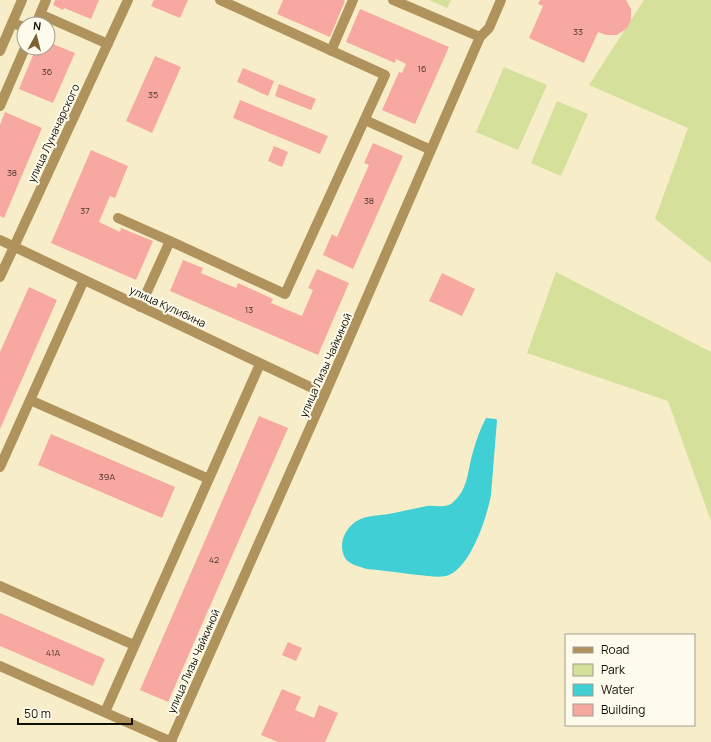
<svg xmlns="http://www.w3.org/2000/svg" width="711" height="742" viewBox="0 0 711 742" font-family="Manrope,sans-serif">
  <style>
    .green { fill: #d5e09a }
    .water { fill: #3fcfd4 }
    .building { fill: #f7a8a1 }
    .lines { fill: none; stroke-linecap: round; stroke-linejoin: round }
    .minor { stroke: #b0935c; stroke-width: 10 }
    .labels { text-anchor: middle; dominant-baseline: central; stroke-width: 4; stroke-linejoin: round; paint-order: stroke }
    .number-label { font-size: 9px; fill: #4b352b }
    .street-label { font-size: 11px; fill: #120f04; stroke: #fefbec }
  </style>
  <rect width="100%" height="100%" fill="#f7eec9"/>
  <path class="green" d="M429,0H451L447,8Z
    M644,0H711V263L655,219L688,128L589,85Z
    M504,67L547,85L518,150L476,132Z
    M557,101L588,114L561,176L531,163Z
    M556,272L711,352V521L668,401L527,353Z"/>
  <path class="water" d="M486,418L496,419L497,420L491,495C487,517 470,570 446,576C435,578 421,575 409,574C395,572 381,570 367,569C358,566 347,564 344,556C337,539 350,520 367,517C376,515 385,515 394,513C405,511 416,508 427,506C434,505 444,508 451,504C469,490 467,471 473,452C476,441 480,429 486,418Z"/>
  <path class="building" d="M55,0H99L91,19L64,8L63,10L53,5Z
    M154,0H188L180,18L151,6Z
    M283,0H343L345,1L330,37L277,14Z
    M540,0H626L631,9V20L627,28L617,35H606L598,32L584,63L529,38L543,6L538,4Z
    M360,9L449,47L415,124L382,110L399,72L402,73L406,64L396,59L395,63L346,42Z
    M48,42L75,53L53,103L19,89L36,48H48Z
    M155,56L181,67L152,133L126,121Z
    M243,68L274,81L268,96L237,82Z
    M279,84L316,99L311,110L275,96Z
    M240,100L328,136L320,154L233,118Z
    M5,112L42,128L4,218L0,216V125Z
    M373,143L403,156L353,269L323,255L332,234L337,237L369,165L364,163Z
    M274,146L288,152L282,167L268,161Z
    M91,150L128,166L115,198L110,196L99,222L120,232L121,228L153,241L136,280L51,243Z
    M183,260L203,268L201,273L236,288L238,283L273,299L271,303L302,316L313,290L308,288L317,269L349,283L318,355L170,291Z
    M442,273L475,289L462,316L429,301Z
    M29,287L57,300L0,429V352Z
    M259,416L288,428L168,702L140,690Z
    M51,434L175,487L162,518L38,465Z
    M0,613L105,659L93,686L0,646Z
    M288,642L302,648L296,661L282,655Z
    M282,689L301,697L295,710L314,718L319,705L338,713L325,742H278L261,735Z"/>
  <g class="lines">
    <path class="minor" d="M393,0L480,37
      M40,14L108,44
      M12,23L24,27
      M36,24L46,0
      M0,51L22,0
      M331,51L353,0
      M0,106L25,48
      M365,120L431,150
      M118,218L170,241
      M0,240L325,394
      M0,277L128,0
      M140,307L170,241L285,294L385,75L220,0
      M30,400L209,479
      M0,467L84,280
      M0,586L134,645
      M0,666L172,742
      M105,712L260,364
      M171,741L325,394L480,37L489,28L501,0"/>
  </g>
  <g class="labels">
    <g class="number-label">
      <text x="578" y="31">33</text>
      <text x="422" y="68">16</text>
      <text x="47" y="71">36</text>
      <text x="153" y="94">35</text>
      <text x="12" y="172">38</text>
      <text x="369" y="200">38</text>
      <text x="85" y="210">37</text>
      <text x="249" y="309">13</text>
      <text x="107" y="476">39А</text>
      <text x="214" y="559">42</text>
      <text x="53" y="652">41А</text>
    </g>
    <g class="street-label">
      <text transform="translate(53 133) rotate(-65)">улица Луначарского</text>
      <text transform="translate(168 306) rotate(25)">улица Кулибина</text>
      <text transform="translate(325 365) rotate(-66)">улица Лизы Чайкиной</text>
      <text transform="translate(193 661) rotate(-66)">улица Лизы Чайкиной</text>
    </g>
  </g>
  <rect x="565" y="634" width="130" height="92" fill="#fefbec" stroke="#a09d8f"/>
  <rect x="573" y="647" width="20" height="6" fill="#b0935c" stroke="#a09d8f"/>
  <text x="601" y="654" font-size="12" fill="#120f04">Road</text>
  <rect x="573" y="664" width="20" height="12" fill="#d5e09a" stroke="#a09d8f"/>
  <text x="601" y="674" font-size="12" fill="#120f04">Park</text>
  <rect x="573" y="684" width="20" height="12" fill="#3fcfd4" stroke="#a09d8f"/>
  <text x="601" y="694" font-size="12" fill="#120f04">Water</text>
  <rect x="573" y="704" width="20" height="12" fill="#f7a8a1" stroke="#a09d8f"/>
  <text x="601" y="714" font-size="12" fill="#120f04">Building</text>
  <g transform="translate(36 36) rotate(7)"><circle r="19" fill="#fefbec" stroke="#a09d8f"/>
  <path d="M0-3L7 15L0 10L-7 15Z" fill="#7d6234"/>
  <text y="-6" font-size="11" font-weight="bold" text-anchor="middle" fill="#120f04">N</text>
  </g>
  <path d="M18 718v6h114v-6" fill="none" stroke="#120f04" stroke-width="2"/>
  <text x="24" y="718" font-size="12" fill="#120f04" stroke="#fefbec" stroke-width="3" paint-order="stroke">50 m</text>
</svg>
